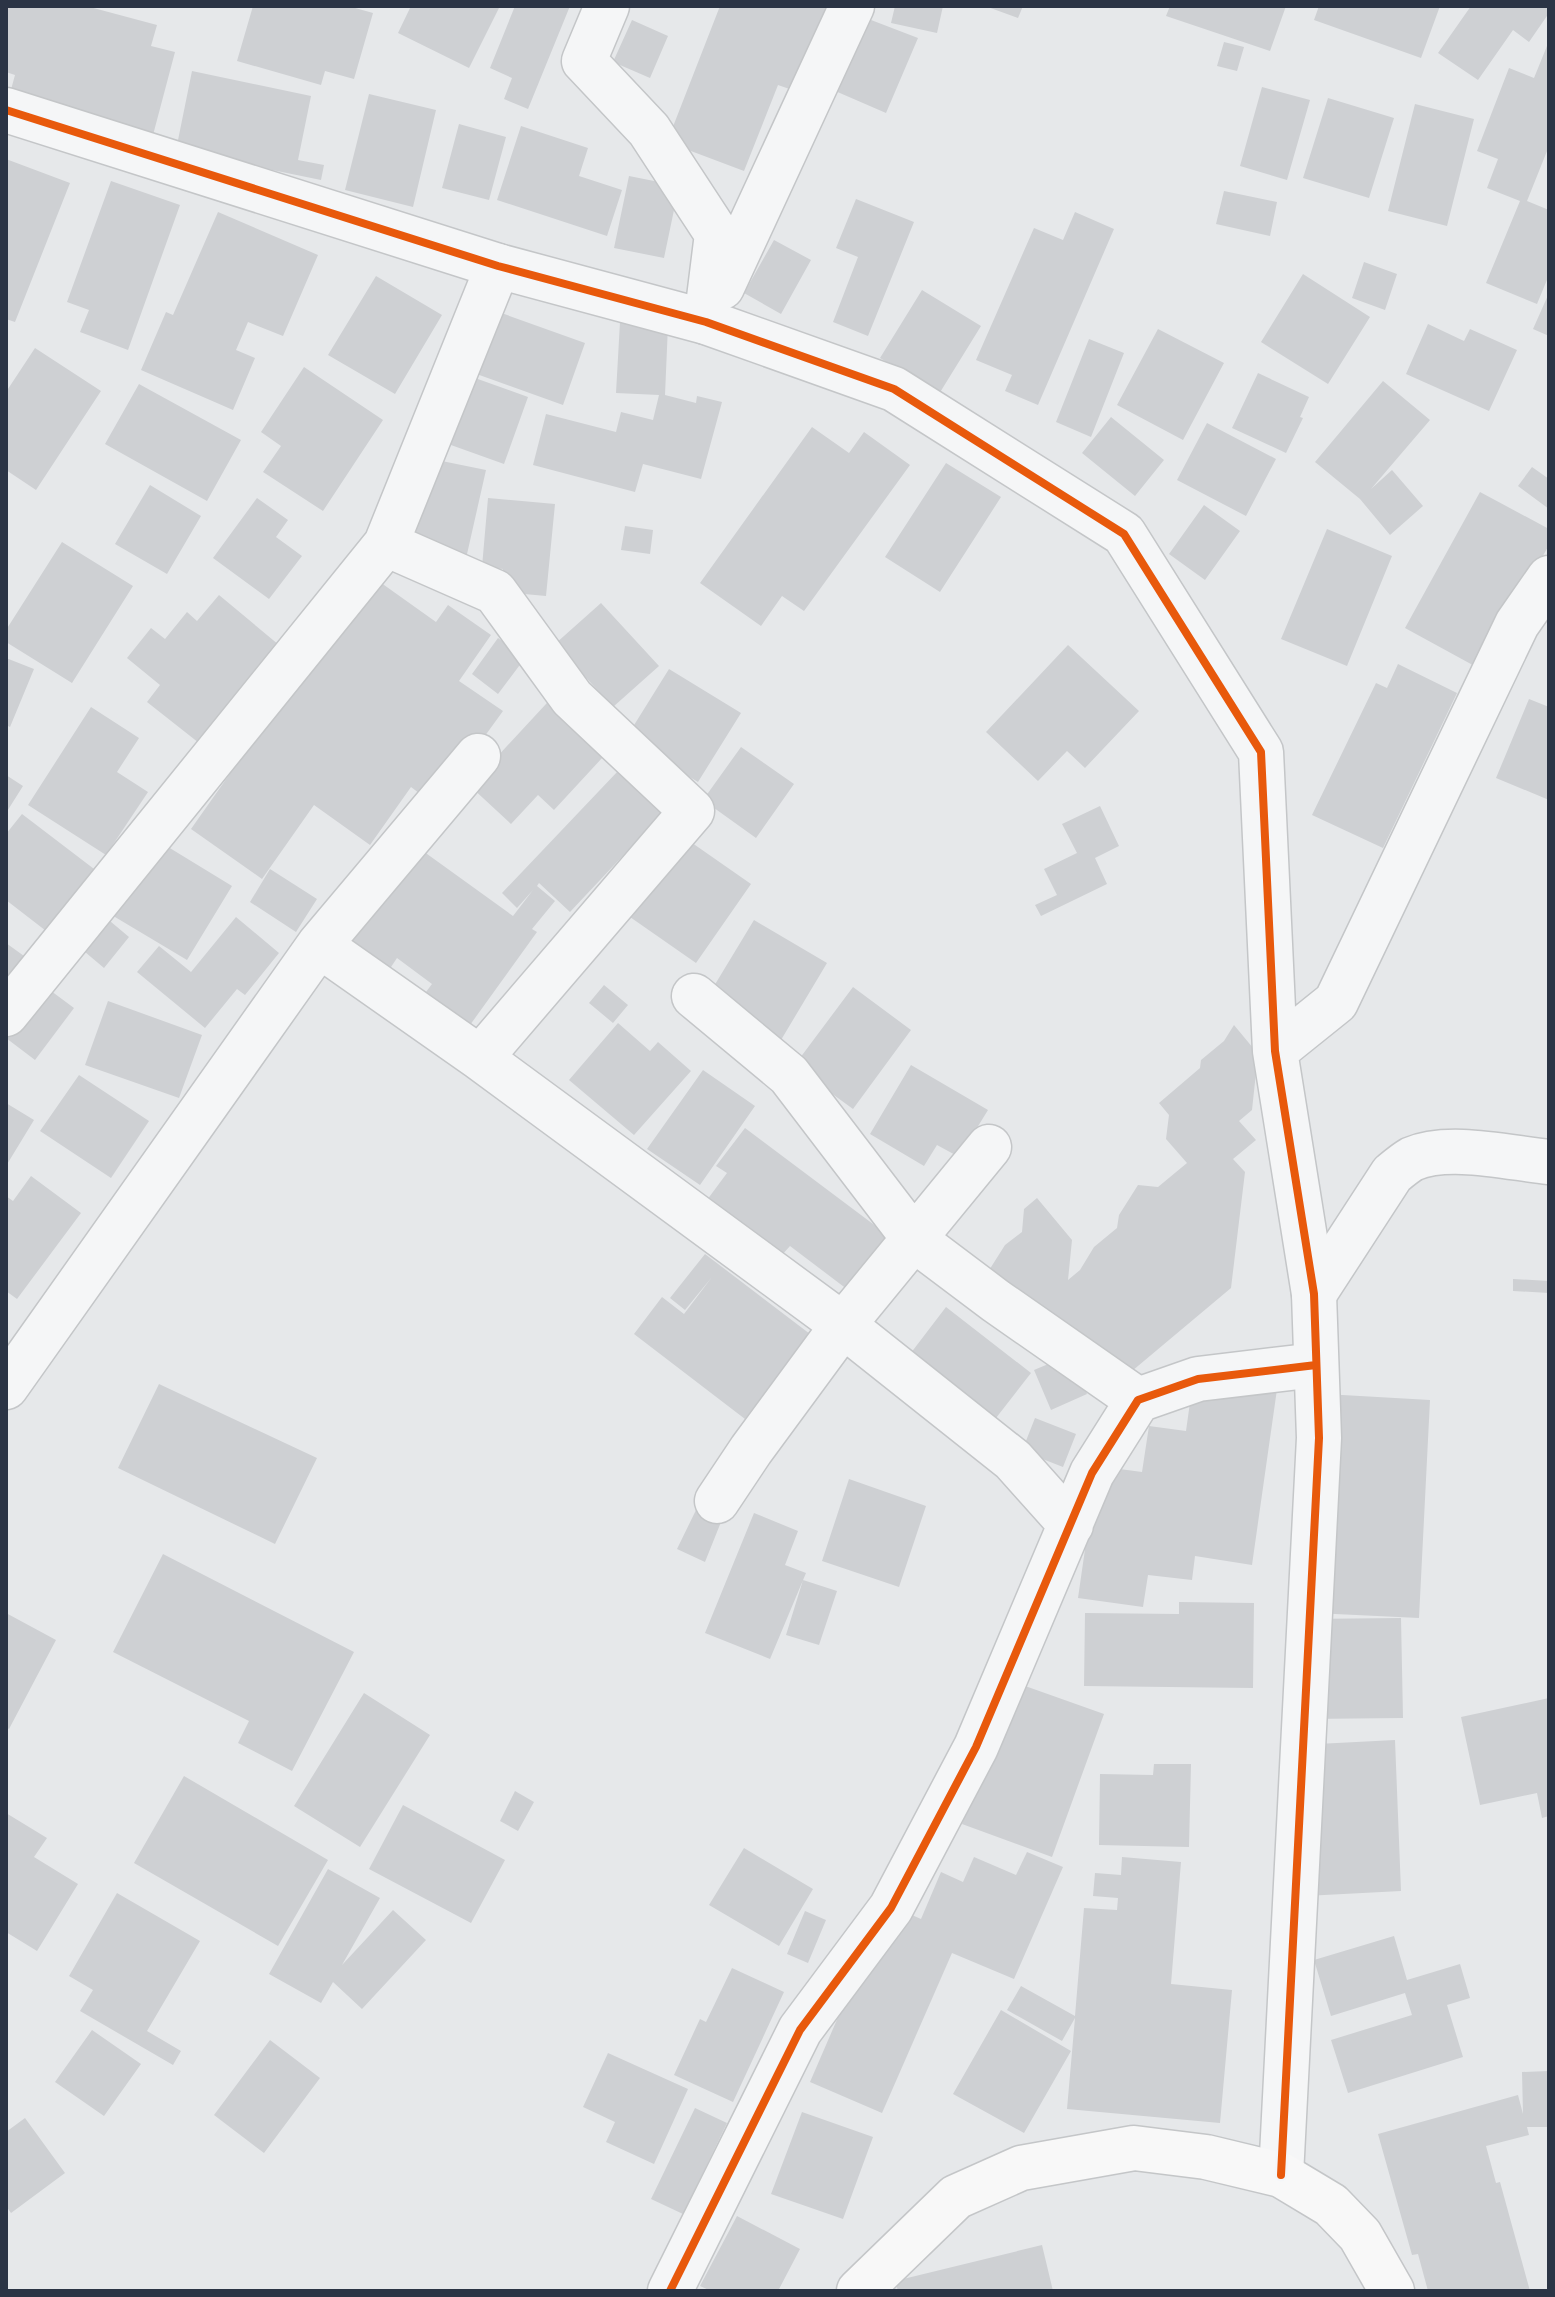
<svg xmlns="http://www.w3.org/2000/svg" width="1555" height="2297" viewBox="0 0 1555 2297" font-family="Overpass,sans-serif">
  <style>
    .building { fill: #ced0d3 }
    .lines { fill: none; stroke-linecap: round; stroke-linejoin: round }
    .minor-casing { stroke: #c4c6c8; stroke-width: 47 }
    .tertiary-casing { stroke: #c4c6c8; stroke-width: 47 }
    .secondary-casing { stroke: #c4c6c8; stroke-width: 47 }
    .minor { stroke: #f5f6f7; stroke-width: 44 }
    .tertiary { stroke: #f5f6f7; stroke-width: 44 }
    .secondary { stroke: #f8f8f8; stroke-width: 44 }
    .cycleway-casing { stroke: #f4f6f9; stroke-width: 13 }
    .cycleway { stroke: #e8590c; stroke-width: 8 }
  </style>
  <rect width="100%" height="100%" fill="#e6e8ea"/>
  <path class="building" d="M6,6H86L157,25L151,46L175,52L153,135L9,97L15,75L6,72Z
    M253,6H348L373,13L354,79L325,71L321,85L237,61Z
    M405,6H500L469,68L398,33L410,8Z
    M515,6H570L528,109L504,99L512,78L490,68Z
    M720,6H835L801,93L778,85L744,171L667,142Z
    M895,6H943L937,33L891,23Z
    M985,6H1023L1018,18Z
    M1170,6H1286L1270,51L1166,16Z
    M1319,6H1440L1421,58L1314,20Z
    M1471,6H1549V13L1529,42L1513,30L1478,80L1438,53Z
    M858,15L918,38L886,113L826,87Z
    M632,20L668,36L650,78L613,62Z
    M1549,41V146L1527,201L1549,210V275L1537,304L1486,283L1520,201L1487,188L1498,159L1477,151L1509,68L1534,78Z
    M1224,42L1244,47L1237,71L1217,66Z
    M192,71L311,96L298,160L324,165L321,180L176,150Z
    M1262,87L1310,100L1287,180L1240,166Z
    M369,94L436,110L413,207L345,190Z
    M1328,98L1394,118L1369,198L1303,178Z
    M1415,104L1474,119L1447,226L1388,211Z
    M459,124L506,137L489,200L442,188Z
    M521,126L588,148L579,176L622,190L607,236L497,200Z
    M6,159L70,183L15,322L6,319Z
    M629,176L679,186L664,258L614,248Z
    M111,181L180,205L128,350L80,332L89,310L67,302Z
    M1224,191L1277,202L1270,236L1216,224Z
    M856,199L914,222L868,336L833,322L858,257L836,248Z
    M218,212L318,255L283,336L248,322L236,350L255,358L233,410L141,370L166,312L173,315Z
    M1075,212L1114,229L1038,405L1005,391L1012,375L976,360L1034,228L1063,240Z
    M774,240L811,260L781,314L744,293Z
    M1364,262L1397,274L1385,310L1352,298Z
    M1303,274L1370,317L1328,384L1261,342Z
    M376,276L442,315L395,394L328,355Z
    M922,290L981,326L939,394L880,358Z
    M1549,293V336L1533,329Z
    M493,310L585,343L563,405L471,372Z
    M620,322L668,325L665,395L696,403L697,396L722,402L701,479L643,464L635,492L533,465L546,414L616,432L621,412L653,420L659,395L616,393Z
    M1428,324L1464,341L1470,329L1517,350L1489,411L1406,374Z
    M1158,329L1224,363L1183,440L1117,405Z
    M1089,339L1124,353L1091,437L1056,422Z
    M35,348L101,391L36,490L6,470V392Z
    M304,367L383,420L323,511L263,472L281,446L261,432Z
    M461,373L528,397L504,464L437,440Z
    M1258,373L1309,397L1300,417L1303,418L1286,453L1232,428Z
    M1383,381L1430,420L1371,489L1392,470L1423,506L1390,535L1360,499L1315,462Z
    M139,384L241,440L207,501L105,444Z
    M1111,417L1164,460L1135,496L1082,453Z
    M1207,423L1276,459L1246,516L1177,480Z
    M812,427L849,453L864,432L910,465L804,611L782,596L761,626L700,583Z
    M427,458L486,470L465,563L406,551Z
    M946,463L1001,497L940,592L885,557Z
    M1532,467L1549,479V509L1518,486Z
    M150,485L201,516L167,574L115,544Z
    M1480,492L1549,529V545L1480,669L1405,628Z
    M257,498L288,520L276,537L302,556L269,599L213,558Z
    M488,498L555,504L546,596L501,592L503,569L482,567Z
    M1204,505L1240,531L1205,580L1169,554Z
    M625,526L653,530L650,554L621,550Z
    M1327,529L1392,556L1347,666L1281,639Z
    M62,542L133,586L72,683L6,642V630Z
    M370,575L436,622L448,605L491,635L459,681L503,711L474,751L431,802L411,787L370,845L314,805L262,879L191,829Z
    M219,595L279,645L199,743L147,702L160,685L127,658L151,628L165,639L187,612L197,621Z
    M601,603L659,666L613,707L555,644Z
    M498,638L525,658L498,694L472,674Z
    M1068,645L1139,711L1085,768L1067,751L1038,781L986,732Z
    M6,658L34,669L10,727L6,725Z
    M1398,664L1457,693L1383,848L1312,815L1376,683L1387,688Z
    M669,669L741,713L698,782L626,738Z
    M558,691L615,744L554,810L538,795L511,824L470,786Z
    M1529,699L1549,707V800L1496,778Z
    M91,707L139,738L117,772L148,792L106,855L28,805Z
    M741,747L794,784L756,838L703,800Z
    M618,771L663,813L570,912L539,883L537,886L555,901L532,929L537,932L465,1032L420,1000L432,984L397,958L389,970L348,941L416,846L513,916L533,890L517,908L502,893Z
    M6,775L23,786L6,813Z
    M1100,806L1119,846L1095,858L1107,884L1041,916L1035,905L1057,895L1044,869L1077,853L1062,824Z
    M22,814L98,872L50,934L6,900V834Z
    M685,838L751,884L696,963L630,917Z
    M155,839L232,886L187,960L110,914Z
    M270,869L317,899L296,932L250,902Z
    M98,911L129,937L104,968L72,941Z
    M236,917L279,953L245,995L237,989L205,1028L137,972L159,946L191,972Z
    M754,920L827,963L781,1040L708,996Z
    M6,943L24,956L6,982Z
    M39,982L74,1008L35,1060L6,1038V1027Z
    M604,985L628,1005L613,1023L589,1003Z
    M853,987L911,1030L853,1109L794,1066Z
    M108,1001L202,1035L179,1098L85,1065Z
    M618,1023L650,1051L658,1042L691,1071L634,1135L569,1080Z
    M1234,1025L1258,1054L1252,1110L1239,1121L1256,1140L1233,1159L1245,1172L1231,1288L1132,1371L981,1283L1005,1245L1022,1232L1024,1209L1037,1198L1072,1240L1068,1280L1080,1270L1094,1247L1117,1228L1119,1215L1138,1185L1158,1187L1187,1163L1166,1139L1169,1115L1159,1103L1200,1068L1201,1060L1224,1041Z
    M911,1065L988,1110L959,1157L937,1145L924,1166L870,1134Z
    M703,1070L755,1106L700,1185L647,1149Z
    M79,1075L149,1121L111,1178L40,1131Z
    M6,1103L34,1120L6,1166Z
    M745,1128L901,1245L860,1299L790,1246L781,1256L707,1200L727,1173L716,1166Z
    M31,1176L81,1213L17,1299L6,1291V1196L13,1201Z
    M705,1254L810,1334L745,1419L634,1334L662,1297L684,1314L712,1277L685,1310L670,1298Z
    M1513,1279L1549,1281V1293L1513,1291Z
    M946,1307L1031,1373L989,1427L904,1362Z
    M1070,1355L1087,1394L1051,1410L1034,1370Z
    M1281,1361L1252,1565L1195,1556L1192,1580L1148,1575L1143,1607L1078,1598L1097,1466L1142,1472L1149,1426L1186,1431L1193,1381Z
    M159,1384L317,1458L275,1544L118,1468Z
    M1325,1394L1430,1400L1419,1618L1314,1613Z
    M1035,1418L1076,1434L1063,1467L1022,1451Z
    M849,1479L926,1506L899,1587L822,1561Z
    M697,1508L723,1517L705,1562L677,1549Z
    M754,1513L798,1531L785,1565L806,1573L770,1659L705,1633Z
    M163,1554L354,1652L292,1771L238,1743L249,1721L113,1652Z
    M803,1580L837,1591L819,1645L786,1635Z
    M1179,1602L1254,1603L1253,1688L1084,1686L1085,1613L1179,1614Z
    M6,1613L56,1640L9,1729L6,1727Z
    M1401,1618L1403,1718L1307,1719L1305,1619Z
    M1014,1682L1104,1714L1052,1857L962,1824Z
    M364,1693L430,1735L360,1847L294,1806Z
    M1549,1698V1816L1542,1818L1537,1793L1480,1805L1461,1717Z
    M1395,1740L1401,1891L1305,1896L1298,1745Z
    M1154,1764H1191L1189,1847L1099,1845L1100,1774L1153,1775Z
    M184,1776L328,1860L278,1946L134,1863Z
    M515,1791L534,1802L518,1831L500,1821Z
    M403,1805L505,1860L471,1923L369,1869Z
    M6,1813L47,1838L34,1857L78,1884L37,1951L6,1932Z
    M744,1848L813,1889L779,1946L709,1905Z
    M1027,1852L1063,1867L1014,1979L952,1953L882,2113L810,2082L887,1904L921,1919L941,1872L963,1882L974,1857L1016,1875Z
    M1122,1857L1181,1862L1171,1984L1232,1990L1220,2123L1067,2109L1075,2018L1062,2041L1007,2010L1021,1986L1075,2016L1084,1908L1117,1910L1118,1898L1093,1896L1095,1873L1121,1875Z
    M328,1869L380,1898L342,1965L393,1910L426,1940L362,2009L333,1982L321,2003L269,1974Z
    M117,1893L200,1941L147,2031L181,2051L173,2065L80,2011L93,1990L69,1976Z
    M805,1911L826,1920L808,1963L787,1954Z
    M1394,1936L1407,1980L1460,1964L1470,1998L1447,2005L1463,2057L1348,2093L1331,2040L1412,2015L1405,1993L1331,2016L1314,1960Z
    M732,1968L784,1992L733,2102L674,2075L700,2019L706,2022Z
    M1001,2010L1071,2051L1024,2133L953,2094Z
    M92,2030L141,2064L104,2116L55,2082Z
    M270,2040L320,2078L264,2153L214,2115Z
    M608,2053L688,2089L654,2164L606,2142L615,2122L583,2107Z
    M1549,2071V2127H1527L1529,2135L1486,2146L1496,2183L1500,2182L1530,2291H1428L1418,2254L1412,2255L1378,2134L1518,2095L1523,2114L1522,2072Z
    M695,2108L727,2123L683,2214L651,2199Z
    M802,2112L873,2137L843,2219L771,2194Z
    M25,2118L65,2173L11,2213L6,2206V2132Z
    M737,2216L800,2249L778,2291H711L700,2286Z
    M1042,2245L1053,2291H898L895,2281Z"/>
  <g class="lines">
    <g class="minor-casing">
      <path id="minor" d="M607,6L584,61L649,130L717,234L706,322
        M722,287L852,6
        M386,544L495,592L572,698L692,811L480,1058
        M319,945L480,1058L843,1325L1013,1460L1071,1525
        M694,996L789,1075L915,1240L996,1301L1138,1400
        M6,1014L386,544L498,266
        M1314,1294L1392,1174C1398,1169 1405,1163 1412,1159C1449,1143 1509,1158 1549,1162
        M6,1387L319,945L478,756
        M717,1501L751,1450L843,1325L989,1147
        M670,2291L800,2030L891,1908L976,1747L1092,1473L1138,1400L1198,1379L1316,1365"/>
    </g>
    <g class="tertiary-casing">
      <path id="tertiary" d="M6,110L498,266L706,322L894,389L1124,534L1261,752L1275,1051L1314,1294L1319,1438L1281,2175
        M1275,1051L1336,1002L1517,624L1549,578"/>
    </g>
    <g class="secondary-casing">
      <path id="secondary" d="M859,2291L956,2197L1021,2168L1134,2148L1206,2157L1281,2175L1331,2205L1360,2235L1392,2291"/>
    </g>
    <use href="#minor" class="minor"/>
    <use href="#tertiary" class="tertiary"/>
    <use href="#secondary" class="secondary"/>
    <g class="cycleway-casing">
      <path id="cycleway" d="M6,110L498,266L706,322L894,389L1124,534L1261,752L1275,1051L1314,1294L1319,1438L1281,2175
        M670,2291L800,2030L891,1908L976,1747L1092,1473L1138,1400L1198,1379L1316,1365"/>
    </g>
    <use href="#cycleway" class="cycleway"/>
  </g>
  <rect width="1555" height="2297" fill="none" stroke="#2b3445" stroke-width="16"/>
</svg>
